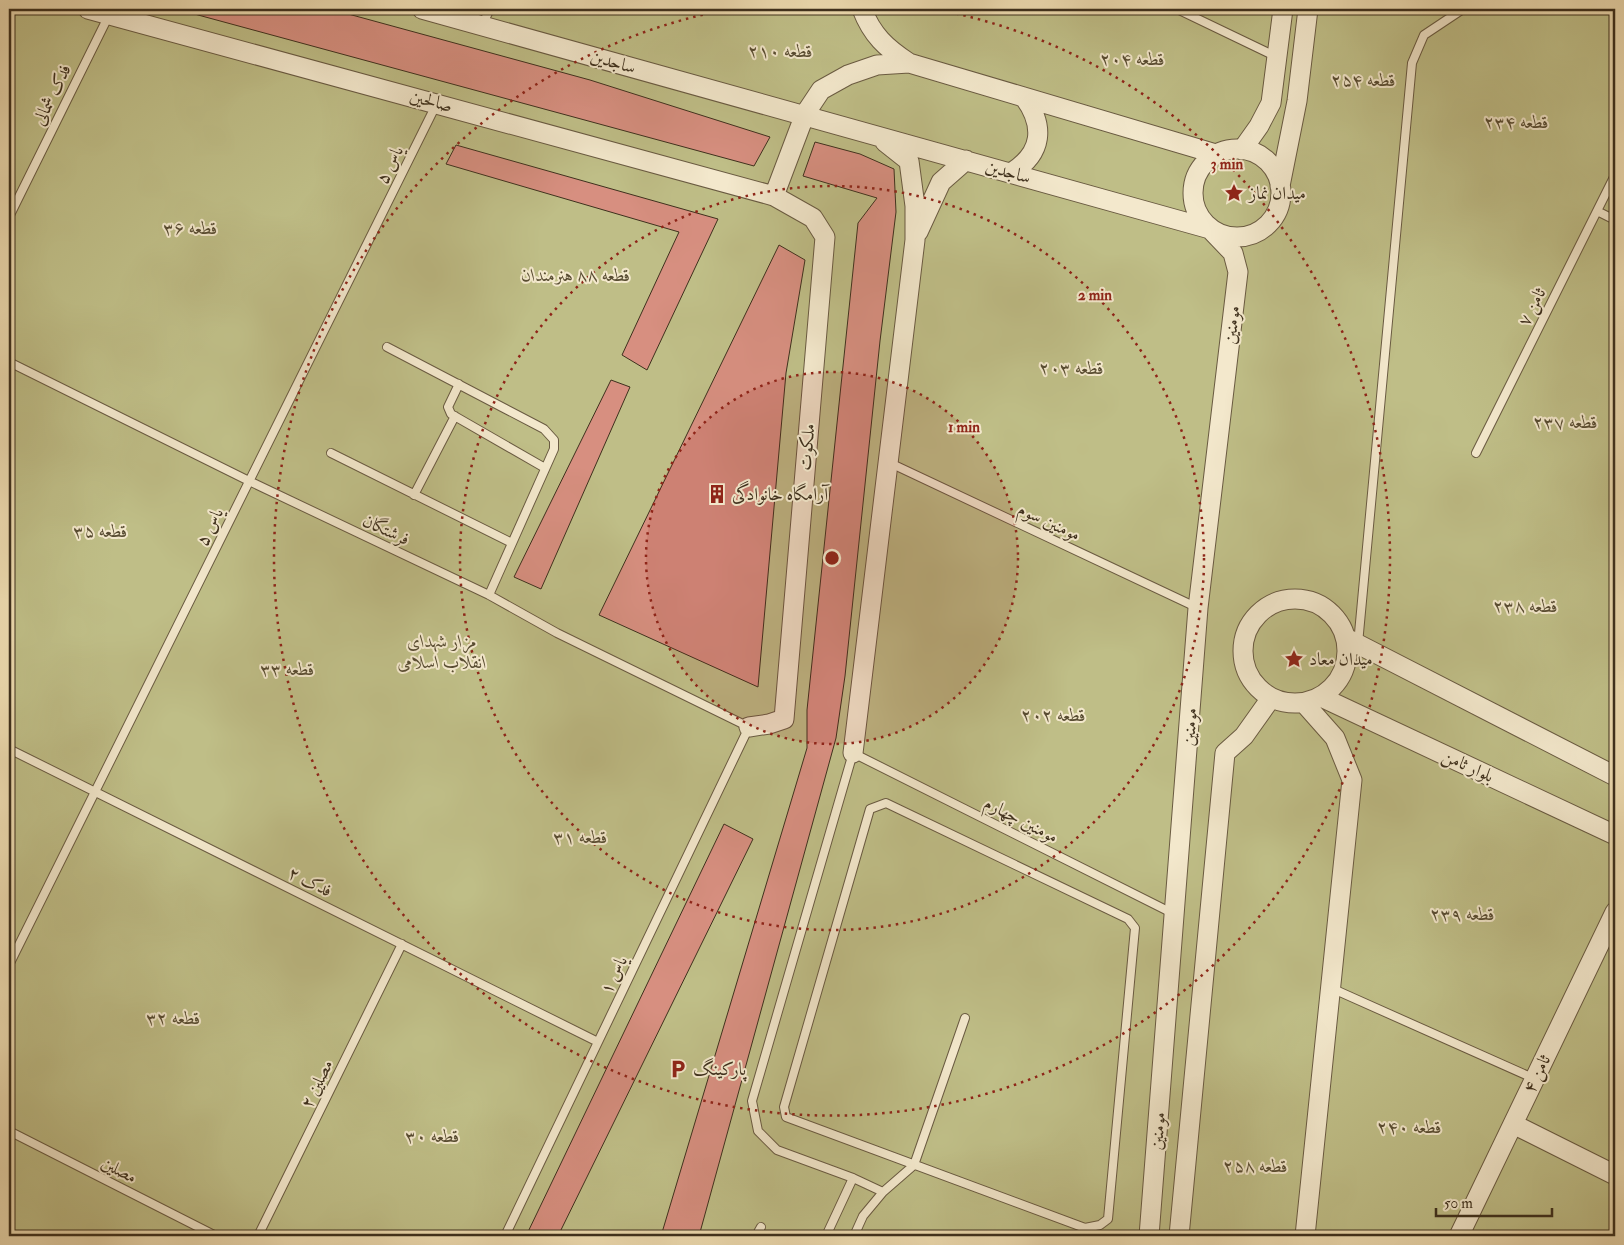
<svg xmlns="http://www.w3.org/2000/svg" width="1624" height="1245" viewBox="0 0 1624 1245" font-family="'IM FELL Double Pica',Amiri,serif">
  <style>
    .green { fill: #bfbe87; stroke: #7e7752 }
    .building { fill: #d78f80; stroke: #3e301d }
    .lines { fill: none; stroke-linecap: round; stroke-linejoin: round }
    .service-casing { stroke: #6a5b42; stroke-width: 10 }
    .tertiary-casing { stroke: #6a5b42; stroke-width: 21 }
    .service { stroke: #f3e8cc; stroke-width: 8 }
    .tertiary { stroke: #f3e8cc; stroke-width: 19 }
    .ring { fill: none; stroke: #8f2418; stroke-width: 2.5; stroke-dasharray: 2.5 5 }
    .labels { text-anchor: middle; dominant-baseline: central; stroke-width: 4; stroke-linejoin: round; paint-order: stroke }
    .park-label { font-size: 18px; font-style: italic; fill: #584c32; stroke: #f3e8cc }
    .street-label { font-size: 18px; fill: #3e301d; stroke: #f3e8cc }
    .poi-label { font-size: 18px; fill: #3e301d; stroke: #f3e8cc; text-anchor: start }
    .centre { fill: #8f2418; stroke: #f3e8cc; stroke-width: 2.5 }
    .ring-label { font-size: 15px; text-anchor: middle; font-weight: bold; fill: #8f2418; stroke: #f3e8cc; stroke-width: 4; stroke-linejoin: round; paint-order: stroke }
  </style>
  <rect width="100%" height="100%" fill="#eddbb0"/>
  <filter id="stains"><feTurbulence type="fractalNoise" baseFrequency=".004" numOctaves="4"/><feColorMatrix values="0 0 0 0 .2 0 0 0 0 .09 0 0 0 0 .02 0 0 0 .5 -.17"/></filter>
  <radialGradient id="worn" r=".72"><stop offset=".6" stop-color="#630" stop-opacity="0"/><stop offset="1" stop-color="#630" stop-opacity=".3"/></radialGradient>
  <path class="green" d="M9,9H1615V1236H9Z"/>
  <path class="building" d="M176,9H330L590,80L770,137L754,166Z
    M815,142L860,154L894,169L896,212L880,341L845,676L836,738L699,1236H661L807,748V710L858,223L877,198L803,176Z
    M456,145L718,219L647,370L622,355L679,232L446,164Z
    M779,245L805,260L786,373L758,687L599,615Z
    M611,380L630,387L541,589L514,577Z
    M724,824L753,839L558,1236H526Z"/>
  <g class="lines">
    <g class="service-casing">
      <path id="service" d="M1177,9L1277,57
        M482,25L490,9
        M1597,211L1615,220
        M9,217L109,15
        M387,347L544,429L554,440V449L489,595
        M9,362L249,481L489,595L557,633L749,727L505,1236
        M459,384L448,407L451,414L545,468
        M331,453L512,543
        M1476,453L1615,175
        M890,463L1198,608
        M414,495L455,416
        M1358,644L1412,63L1424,35L1463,9
        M9,749L598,1042
        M886,803L1128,919L1135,928L1108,1219L1100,1225L1085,1228L786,1117L784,1107L870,809Z
        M9,965L436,105
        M1331,988L1535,1079
        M9,1131L216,1236
        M883,1192L853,1178L777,1150L758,1131L752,1101L853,753L1174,914
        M258,1236L402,944
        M756,1236L761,1227
        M826,1236L853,1178
        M854,1236L863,1216L883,1192L914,1165L965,1018"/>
    </g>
    <g class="tertiary-casing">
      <path id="tertiary" d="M88,9L774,196L813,218L825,237L784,719L769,724L749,727
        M422,9C685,82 948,155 1210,229L1233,253L1238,272L1198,608L1149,1236
        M862,9C872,35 886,48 909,63L1216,154
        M1193 193a44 44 0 1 1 88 0a44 44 0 1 1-88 0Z
        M1242,150L1259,126L1271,103L1283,9
        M1011,173C1043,153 1045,126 1024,97
        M1280,186L1297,101L1308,9
        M774,196L805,114L821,90L848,75L877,65L909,63
        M918,232L941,182L966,160
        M1243 651a52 52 0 1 1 104 0a52 52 0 1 1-104 0Z
        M1346,638L1615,776
        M1321,697L1615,835
        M1304,703L1335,738L1352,780L1305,1236
        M853,753L915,240V206L909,161L885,142
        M1513,1124L1615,1175
        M1179,1236L1225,753L1244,736L1271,698
        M1459,1236L1615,912"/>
    </g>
    <use href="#service" class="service"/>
    <use href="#tertiary" class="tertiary"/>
  </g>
  <circle cx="832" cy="558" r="186" fill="#8f2418" fill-opacity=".12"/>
  <g class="ring">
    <circle cx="832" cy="558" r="186"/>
    <circle cx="832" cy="558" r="372"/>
    <path d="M934 9A558 558 0 1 1 730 9"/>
  </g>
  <defs>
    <g id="sight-bare" transform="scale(1.5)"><path d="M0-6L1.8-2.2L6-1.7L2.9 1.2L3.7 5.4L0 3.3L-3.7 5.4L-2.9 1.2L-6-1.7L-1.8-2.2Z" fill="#8f2418" stroke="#f3e8cc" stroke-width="2.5" paint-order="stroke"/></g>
    <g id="building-bare" transform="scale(1.5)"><path d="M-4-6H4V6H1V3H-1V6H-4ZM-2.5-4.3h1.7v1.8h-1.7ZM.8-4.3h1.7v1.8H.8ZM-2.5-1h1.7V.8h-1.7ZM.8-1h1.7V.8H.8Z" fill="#8f2418" stroke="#f3e8cc" stroke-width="2.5" paint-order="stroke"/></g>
    <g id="parking-bare" transform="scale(1.5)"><path d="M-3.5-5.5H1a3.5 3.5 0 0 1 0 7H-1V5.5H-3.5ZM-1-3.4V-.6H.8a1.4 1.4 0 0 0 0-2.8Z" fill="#8f2418" stroke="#f3e8cc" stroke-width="2.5" paint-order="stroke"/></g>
  </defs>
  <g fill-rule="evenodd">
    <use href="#sight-bare" x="1234" y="193"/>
    <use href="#building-bare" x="717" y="494"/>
    <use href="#sight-bare" x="1294" y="659"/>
    <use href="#parking-bare" x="678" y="1069"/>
  </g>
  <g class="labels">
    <g class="park-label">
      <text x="781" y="51">قطعه ۲۱۰</text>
      <text x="1133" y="59">قطعه ۲۰۴</text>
      <text x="1364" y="80">قطعه ۲۵۴</text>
      <text x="1517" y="122">قطعه ۲۳۴</text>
      <text x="191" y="228">قطعه ۳۶</text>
      <text x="576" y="275">قطعه ۸۸ هنرمندان</text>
      <text x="1072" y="368">قطعه ۲۰۳</text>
      <text x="1566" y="422">قطعه ۲۳۷</text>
      <text x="101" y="531">قطعه ۳۵</text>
      <text x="1526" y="606">قطعه ۲۳۸</text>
      <text x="442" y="641">مزار شهدای<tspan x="442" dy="21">انقلاب اسلامی</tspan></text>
      <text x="288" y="669">قطعه ۳۳</text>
      <text x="1054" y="715">قطعه ۲۰۲</text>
      <text x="581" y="837">قطعه ۳۱</text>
      <text x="1463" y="914">قطعه ۲۳۹</text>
      <text x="174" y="1018">قطعه ۳۲</text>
      <text x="1410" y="1127">قطعه ۲۴۰</text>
      <text x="433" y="1136">قطعه ۳۰</text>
      <text x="1256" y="1166">قطعه ۲۵۸</text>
    </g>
    <g class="street-label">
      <text transform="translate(613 62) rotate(16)">ساجدین</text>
      <text transform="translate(52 95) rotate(-64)">فدک شمالی</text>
      <text transform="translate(431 101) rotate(15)">صالحین</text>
      <text transform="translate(390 165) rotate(-64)">یاس ۵</text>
      <text transform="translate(1008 172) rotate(16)">ساجدین</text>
      <text transform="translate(1532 307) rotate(-63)">ثامن ۷</text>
      <text transform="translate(1232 325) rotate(-83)">مومنین</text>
      <text transform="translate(807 447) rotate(-85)">ملکوت</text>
      <text transform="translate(1049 522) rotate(25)">مومنین سوم</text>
      <text transform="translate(210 527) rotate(-64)">یاس ۵</text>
      <text transform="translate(386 530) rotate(25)">فرشتگان</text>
      <text transform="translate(1190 727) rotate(-86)">مومنین</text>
      <text transform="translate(1468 766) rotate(25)">بلوار ثامن</text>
      <text transform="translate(1021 820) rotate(27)">مومنین چهارم</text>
      <text transform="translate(310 882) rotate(26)">فدک ۲</text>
      <text transform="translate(614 975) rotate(-64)">یاس ۱</text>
      <text transform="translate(1537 1074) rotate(-64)">ثامن ۴</text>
      <text transform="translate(317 1084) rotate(-64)">مصلین ۲</text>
      <text transform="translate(1158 1131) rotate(-85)">مومنین</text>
      <text transform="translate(119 1170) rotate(27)">مصلین</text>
    </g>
    <g class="poi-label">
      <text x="1249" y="193">میدان نماز</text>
      <text x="732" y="494">آرامگاه خانوادگی</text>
      <text x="1309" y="659">میدان معاد</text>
      <text x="693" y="1069">پارکینگ</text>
    </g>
  </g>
  <circle cx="832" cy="558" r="8" class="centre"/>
  <g class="ring-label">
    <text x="1227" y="169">3 min</text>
    <text x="1095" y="300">2 min</text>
    <text x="964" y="432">1 min</text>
  </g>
  <rect width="1624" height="1245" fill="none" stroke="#eddbb0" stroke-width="30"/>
  <rect x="10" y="10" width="1604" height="1225" fill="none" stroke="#3e301d" stroke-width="2.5"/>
  <rect x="15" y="15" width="1594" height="1215" fill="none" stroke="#3e301d"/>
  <path d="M1436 1208v8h116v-8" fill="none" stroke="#3e301d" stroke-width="2.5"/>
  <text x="1444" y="1208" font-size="15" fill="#3e301d" stroke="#f3e8cc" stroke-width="4" paint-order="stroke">50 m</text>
  <rect width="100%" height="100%" filter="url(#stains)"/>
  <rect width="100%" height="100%" fill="url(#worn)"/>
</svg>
